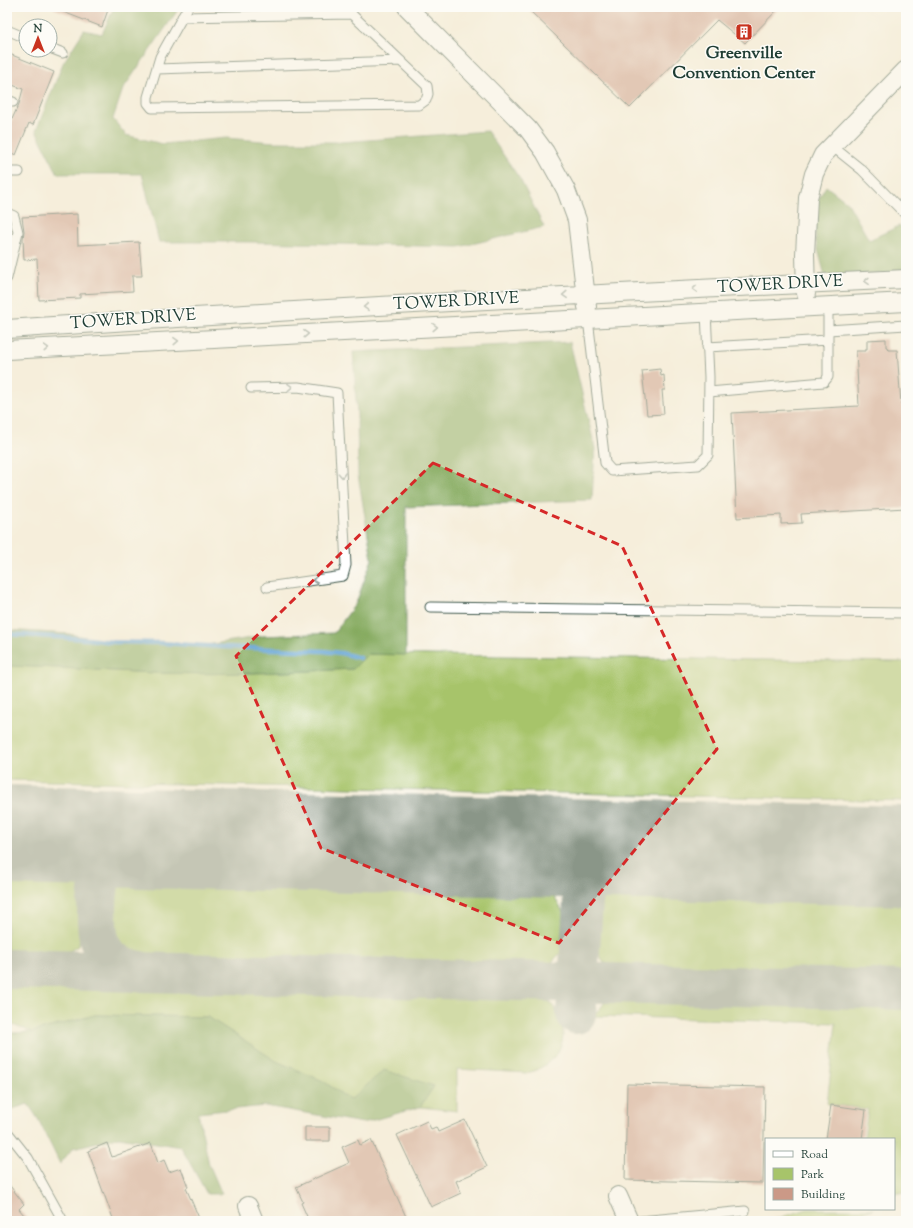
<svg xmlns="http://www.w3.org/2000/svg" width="913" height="1228" viewBox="0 0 913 1228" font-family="'Sorts Mill Goudy',serif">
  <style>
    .green { fill: #a7c46a; stroke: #63804f }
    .forest { fill: #85aa5e; stroke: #527449 }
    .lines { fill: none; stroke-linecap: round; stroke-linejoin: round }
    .stream { stroke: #61a3d5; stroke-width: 4.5 }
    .taxiway { stroke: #8a9688; stroke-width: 40 }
    .runway { stroke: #8a9688; stroke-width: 100 }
    .building { fill: #cb9987 }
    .lane-casing { stroke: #3f584d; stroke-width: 11 }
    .street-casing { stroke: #3f584d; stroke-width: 20 }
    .lane { stroke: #fff; stroke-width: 9 }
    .street { stroke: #fff; stroke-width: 18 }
    .oneway { stroke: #8f9e9a }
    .marked { fill: none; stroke: #d62828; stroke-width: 3; stroke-dasharray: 8 5; stroke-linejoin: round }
    .labels { text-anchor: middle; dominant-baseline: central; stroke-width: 3; stroke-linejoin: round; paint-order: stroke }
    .poi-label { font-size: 17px; font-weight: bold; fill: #1f3d34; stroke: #fdfcf7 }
    .street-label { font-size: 17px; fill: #1f3d34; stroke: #fdfcf7 }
  </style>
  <rect width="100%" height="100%" fill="#fdfcf7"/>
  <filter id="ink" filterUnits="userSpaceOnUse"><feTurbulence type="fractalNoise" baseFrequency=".025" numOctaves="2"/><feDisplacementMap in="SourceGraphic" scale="8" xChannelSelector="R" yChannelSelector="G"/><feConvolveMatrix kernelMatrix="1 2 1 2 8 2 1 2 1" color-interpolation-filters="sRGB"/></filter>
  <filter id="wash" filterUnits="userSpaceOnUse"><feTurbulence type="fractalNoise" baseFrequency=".012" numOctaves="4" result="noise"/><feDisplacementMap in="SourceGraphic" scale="16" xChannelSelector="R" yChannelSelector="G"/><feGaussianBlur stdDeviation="0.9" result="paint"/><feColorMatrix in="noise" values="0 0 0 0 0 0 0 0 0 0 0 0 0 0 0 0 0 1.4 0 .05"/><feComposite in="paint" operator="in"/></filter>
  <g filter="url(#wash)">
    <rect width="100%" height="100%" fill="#f6eedb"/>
    <path class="green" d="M368,654L906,662V801L7,780V666C57,667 106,671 156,673C221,675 287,672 353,669Z
      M7,883L81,885C88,911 85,921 78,946L66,953L38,956L7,953Z
      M112,886L553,895L567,919V936L562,951L550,964L528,967L141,958C137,957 132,957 129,956C124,954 120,948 117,945C106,927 108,906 112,886Z
      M604,896L906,903V976L627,970L603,962L594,940L595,918Z
      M7,981L538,994C548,998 552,1004 557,1013C573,1041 555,1066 527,1073L457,1069V1111L420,1107L434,1086L350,1100L323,1081L276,1061L208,1017L95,1015L33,1032L7,1023Z
      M606,1001L906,1007V1192L894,1194V1139H864L868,1109L827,1104L836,1023L594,1016Z
      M807,1209H874L831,1221H769Z"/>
    <path class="forest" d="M114,7H180L123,89L113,119L126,135L163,144L226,138L275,142H341L487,131L520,179L544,227L459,247L251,242H159L142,174H58L36,131L63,63L84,30L102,34Z
      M826,186L848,203L869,240L899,226L906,228V273L825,276L816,242L813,208Z
      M570,342L595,448L592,500L406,507V655L368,654L353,669C287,672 221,675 156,673C106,671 57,667 7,666V630L69,634L121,644L206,645L263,636L334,633L356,603L372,559L358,475L357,415L353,352Z
      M95,1015L208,1017L276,1061L323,1081L350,1100L384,1070L434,1086L420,1107L363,1123L265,1106L198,1113L209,1164L222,1194H207L181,1147L119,1137L73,1148L60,1164L38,1119L28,1104L7,1111V1033L33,1032Z"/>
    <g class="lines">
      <path class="stream" d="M7,634L88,639L112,642L161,643L223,647L323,651L341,653L360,658"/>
      <path class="taxiway" d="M7,835H8
        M538,847C555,852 572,861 579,880C582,886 582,895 583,902
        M7,969L906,990
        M144,972C130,969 116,966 106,954C97,942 97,927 97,913C97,888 99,866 119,849C127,841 140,841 150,838
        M576,1014L583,902L587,882L596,865L604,859L613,854L634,850"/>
      <path class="runway" d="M7,835L906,856"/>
    </g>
    <g id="blocks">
      <path class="building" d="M53,7H109L102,27L53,8Z
        M526,7H780L745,43L717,20L630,108Z
        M7,53L54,72L33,125L29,123L16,155L7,151V130L19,104L23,89L7,83Z
        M77,214L78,245L139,242L142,276H132L133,291L80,294V298L39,300L37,259L24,260L23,239L24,231L22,217Z
        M886,339V347H887L888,350H897L901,404H906V508L801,514L802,523L781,524V515L737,518L732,413L859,406L856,351H866V349H867V340Z
        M660,369L661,376L664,375L665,390H662L664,414L647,415L642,371Z
        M627,1084L765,1087L763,1183L625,1180Z
        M831,1105L866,1110L862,1139H826Z
        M465,1120L487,1167L456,1181L461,1193L431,1207L397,1135L427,1121L431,1129L436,1127L438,1132Z
        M305,1127H330V1141H305Z
        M358,1140L360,1145L371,1140L408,1221H309L301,1203L303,1202L296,1187L349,1163L342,1147Z
        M107,1143L112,1157L151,1143L158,1163L164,1160L169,1172L181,1168L188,1187L186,1188L199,1218L192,1221H114L88,1151Z
        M7,1182L24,1204L19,1209L29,1221H7Z"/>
    </g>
  </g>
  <g filter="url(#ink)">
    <use href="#blocks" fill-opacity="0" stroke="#3f584d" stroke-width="1"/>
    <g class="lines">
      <g class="lane-casing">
        <path id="lane" d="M188,7L160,57L148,97V103L152,108L419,105L426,100L428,94L427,86L344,7
          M182,17L352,14
          M7,30L26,38
          M50,48L63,53
          M157,69L401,61
          M7,100L13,102
          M832,146L862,170L906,215
          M7,172H19
          M7,213L14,216L18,232L7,278
          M588,319L605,463L612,471L698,465L708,455L709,377L706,312
          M828,330L906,325
          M707,347L828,340
          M251,388L298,387L337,393L346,565L343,576L267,587
          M709,392L824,382L828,377V306
          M430,607L906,613
          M7,1134H9L28,1158L63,1221
          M640,1221L745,1211"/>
      </g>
      <g class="street-casing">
        <path id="street" d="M407,7L528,129L545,152L566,190L577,220L587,307
          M806,294L805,254L808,198L814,174L823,155L906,70
          M7,329C307,309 606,293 906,279
          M7,350L906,302
          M618,1196L629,1221
          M248,1206L254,1221"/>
      </g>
      <use href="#lane" class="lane"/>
      <use href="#street" class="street"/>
    </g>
    <defs><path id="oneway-chevron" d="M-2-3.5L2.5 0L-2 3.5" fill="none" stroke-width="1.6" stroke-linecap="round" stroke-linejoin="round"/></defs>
    <g class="oneway">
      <use href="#oneway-chevron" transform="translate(867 281) rotate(178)"/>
      <use href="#oneway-chevron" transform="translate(695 289) rotate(177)"/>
      <use href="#oneway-chevron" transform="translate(565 295) rotate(177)"/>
      <use href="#oneway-chevron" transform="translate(366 307) rotate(177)"/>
      <use href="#oneway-chevron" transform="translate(435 327) rotate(-3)"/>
      <use href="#oneway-chevron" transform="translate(306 334) rotate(-3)"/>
      <use href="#oneway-chevron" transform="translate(176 341) rotate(-3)"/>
      <use href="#oneway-chevron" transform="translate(46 348) rotate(-3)"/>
      <use href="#oneway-chevron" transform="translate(290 387) rotate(-2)"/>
      <use href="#oneway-chevron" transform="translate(342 475) rotate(87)"/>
      <use href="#oneway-chevron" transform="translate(315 580) rotate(172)"/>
    </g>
  </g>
  <path d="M0 0H913V1228H0ZM433,463L622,546L717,749L559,943L321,848L236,656Z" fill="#f6eedb" fill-opacity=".55" fill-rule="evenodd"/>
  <path class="marked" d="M433,463L622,546L717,749L559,943L321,848L236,656Z"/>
  <defs>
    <g id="building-square" transform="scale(0.9)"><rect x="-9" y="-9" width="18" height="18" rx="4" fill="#c8321e" stroke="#fdfcf7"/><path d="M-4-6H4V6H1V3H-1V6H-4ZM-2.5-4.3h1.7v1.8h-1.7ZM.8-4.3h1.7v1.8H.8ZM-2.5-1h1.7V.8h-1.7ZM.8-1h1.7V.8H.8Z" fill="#fff"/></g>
  </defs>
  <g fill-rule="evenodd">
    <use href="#building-square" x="744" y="32"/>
  </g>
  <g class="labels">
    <g class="poi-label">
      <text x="744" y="54">Greenville<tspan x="744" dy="20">Convention Center</tspan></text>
    </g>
    <g class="street-label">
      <text transform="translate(780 285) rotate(-3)">TOWER DRIVE</text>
      <text transform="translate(456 302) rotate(-3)">TOWER DRIVE</text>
      <text transform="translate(133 320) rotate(-4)">TOWER DRIVE</text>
    </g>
  </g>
  <rect width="913" height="1228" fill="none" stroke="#fdfcf7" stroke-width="24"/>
  <rect x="765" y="1138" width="130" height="72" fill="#fdfcf7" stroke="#a4b0a9"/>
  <rect x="773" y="1151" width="20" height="6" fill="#ffffff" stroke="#a4b0a9"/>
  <text x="801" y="1158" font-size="12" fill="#1f3d34">Road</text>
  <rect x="773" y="1168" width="20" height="12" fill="#a7c46a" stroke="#a4b0a9"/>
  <text x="801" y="1178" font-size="12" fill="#1f3d34">Park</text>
  <rect x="773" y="1188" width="20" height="12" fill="#cb9987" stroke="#a4b0a9"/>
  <text x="801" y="1198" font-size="12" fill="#1f3d34">Building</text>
  <g transform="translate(38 38)"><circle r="19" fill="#fdfcf7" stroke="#a4b0a9"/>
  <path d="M0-3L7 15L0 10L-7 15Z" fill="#c8321e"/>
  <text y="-6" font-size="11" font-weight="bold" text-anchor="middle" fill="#1f3d34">N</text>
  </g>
</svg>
